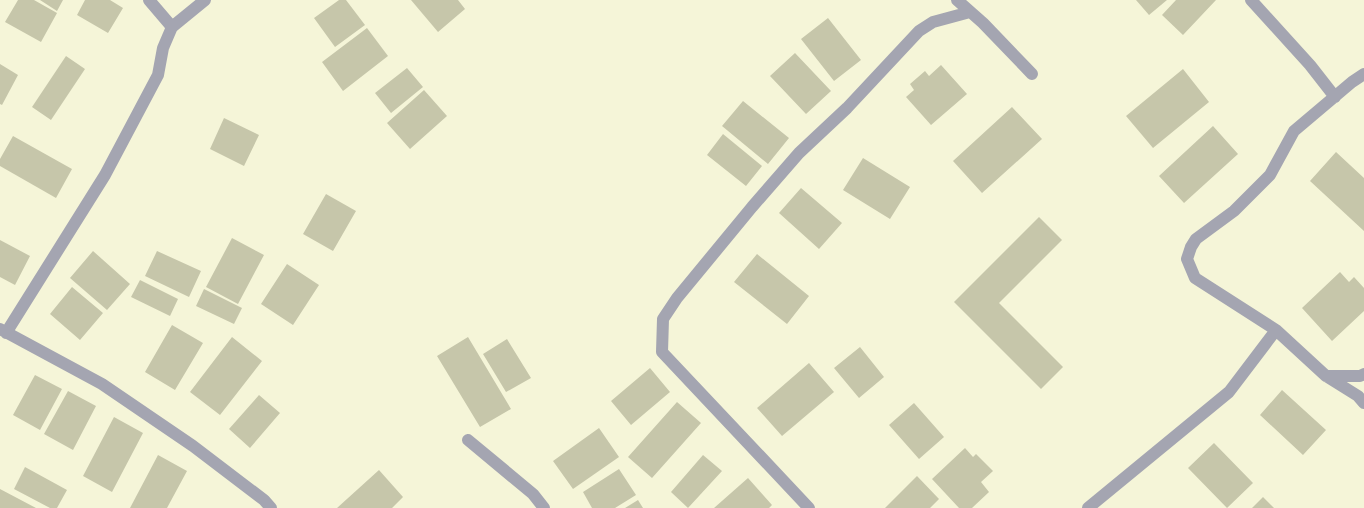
<svg xmlns="http://www.w3.org/2000/svg" width="1364" height="508" viewBox="0 0 1364 508" font-family="Montserrat,sans-serif">
  <style>
    .building { fill: #c6c6aa }
    .lines { fill: none; stroke-linecap: round; stroke-linejoin: round }
    .street { stroke: #a4a5b1; stroke-width: 12 }
  </style>
  <rect width="100%" height="100%" fill="#f5f5d8"/>
  <path class="building" d="M18,0H34L57,13L41,42L5,22Z
    M40,0H63L57,11Z
    M85,0H110L123,8L108,33L77,15Z
    M339,0H346L365,25L335,47L314,18Z
    M411,0H458L465,9L438,32Z
    M1136,0H1167L1149,15Z
    M1176,0H1216L1183,35L1162,15Z
    M828,18L861,60L834,81L801,39Z
    M367,28L388,56L343,91L322,62Z
    M795,53L831,91L806,114L770,76Z
    M66,56L85,69L51,120L32,107Z
    M0,64L18,75L2,105L0,104Z
    M941,65L967,94L931,125L906,97L914,90L910,84L925,71L929,76Z
    M407,68L423,87L391,113L375,93Z
    M1183,69L1209,102L1153,148L1126,116Z
    M424,90L447,116L410,149L387,123Z
    M743,101L789,138L768,164L722,126Z
    M1012,107L1042,139L982,193L953,161Z
    M224,118L259,135L244,166L210,149Z
    M1213,126L1238,154L1184,203L1159,176Z
    M723,134L762,166L746,186L707,155Z
    M13,136L72,169L56,198L0,166V159Z
    M1336,152L1364,178V231L1310,181Z
    M863,158L910,187L890,219L843,190Z
    M801,188L842,223L819,249L779,213Z
    M326,194L356,211L333,251L303,234Z
    M1039,217L1062,240L999,303L1063,367L1041,389L954,302Z
    M232,238L264,255L238,304L206,287Z
    M0,240L30,256L15,285L0,277Z
    M93,251L130,284L107,310L70,278Z
    M157,251L201,271L189,297L145,276Z
    M757,254L809,296L787,324L734,282Z
    M287,264L319,285L293,325L261,304Z
    M1340,272L1349,282L1354,277L1364,288V311L1332,341L1302,308Z
    M140,280L178,299L170,316L131,297Z
    M72,287L103,313L80,340L50,314Z
    M204,289L242,308L234,324L196,306Z
    M172,325L203,343L175,390L145,372Z
    M232,337L262,361L220,415L190,392Z
    M468,337L511,409L480,427L437,356Z
    M507,339L531,378L506,392L483,354Z
    M860,347L884,377L859,398L834,368Z
    M809,363L834,392L782,436L757,408Z
    M650,368L670,392L631,425L611,401Z
    M35,375L62,389L40,430L13,415Z
    M1282,390L1326,430L1303,455L1260,415Z
    M68,391L96,406L73,450L44,434Z
    M259,395L280,413L250,448L229,429Z
    M677,402L701,423L652,478L628,457Z
    M914,403L944,437L919,459L889,425Z
    M114,417L143,433L112,492L83,476Z
    M599,428L619,457L573,489L553,461Z
    M1214,443L1253,483L1227,508L1188,468Z
    M965,448L973,457L976,454L993,471L981,482L989,492L972,508H959L932,479Z
    M158,455L187,471L167,508H130Z
    M703,455L722,471L688,508L671,492Z
    M25,467L67,490L57,508H50L14,489Z
    M619,469L636,495L615,508H592L583,492Z
    M379,470L403,497L392,508H337Z
    M917,476L939,499L930,508H885Z
    M748,478L772,505L769,508H714Z
    M0,489L36,508H0Z
    M1263,497L1274,508H1252Z
    M638,500L643,508H625Z"/>
  <g class="lines">
    <path class="street" d="M149,0L172,27
      M957,0L983,23L1032,74
      M1251,0L1310,65L1335,97
      M1364,74L1352,82L1294,131L1270,175L1234,211L1196,239L1191,247L1187,259L1195,278L1276,330L1326,376H1360L1364,374
      M0,329L102,384L193,446L264,500L271,508
      M6,333L105,175L158,75L163,48L172,27L205,0
      M1326,376L1358,396L1364,403
      M468,440L533,494L544,508
      M809,508L662,352L663,319L677,298L752,207L799,153L847,108L919,31L933,22L970,12
      M1088,508L1229,392L1276,330"/>
  </g>
</svg>
